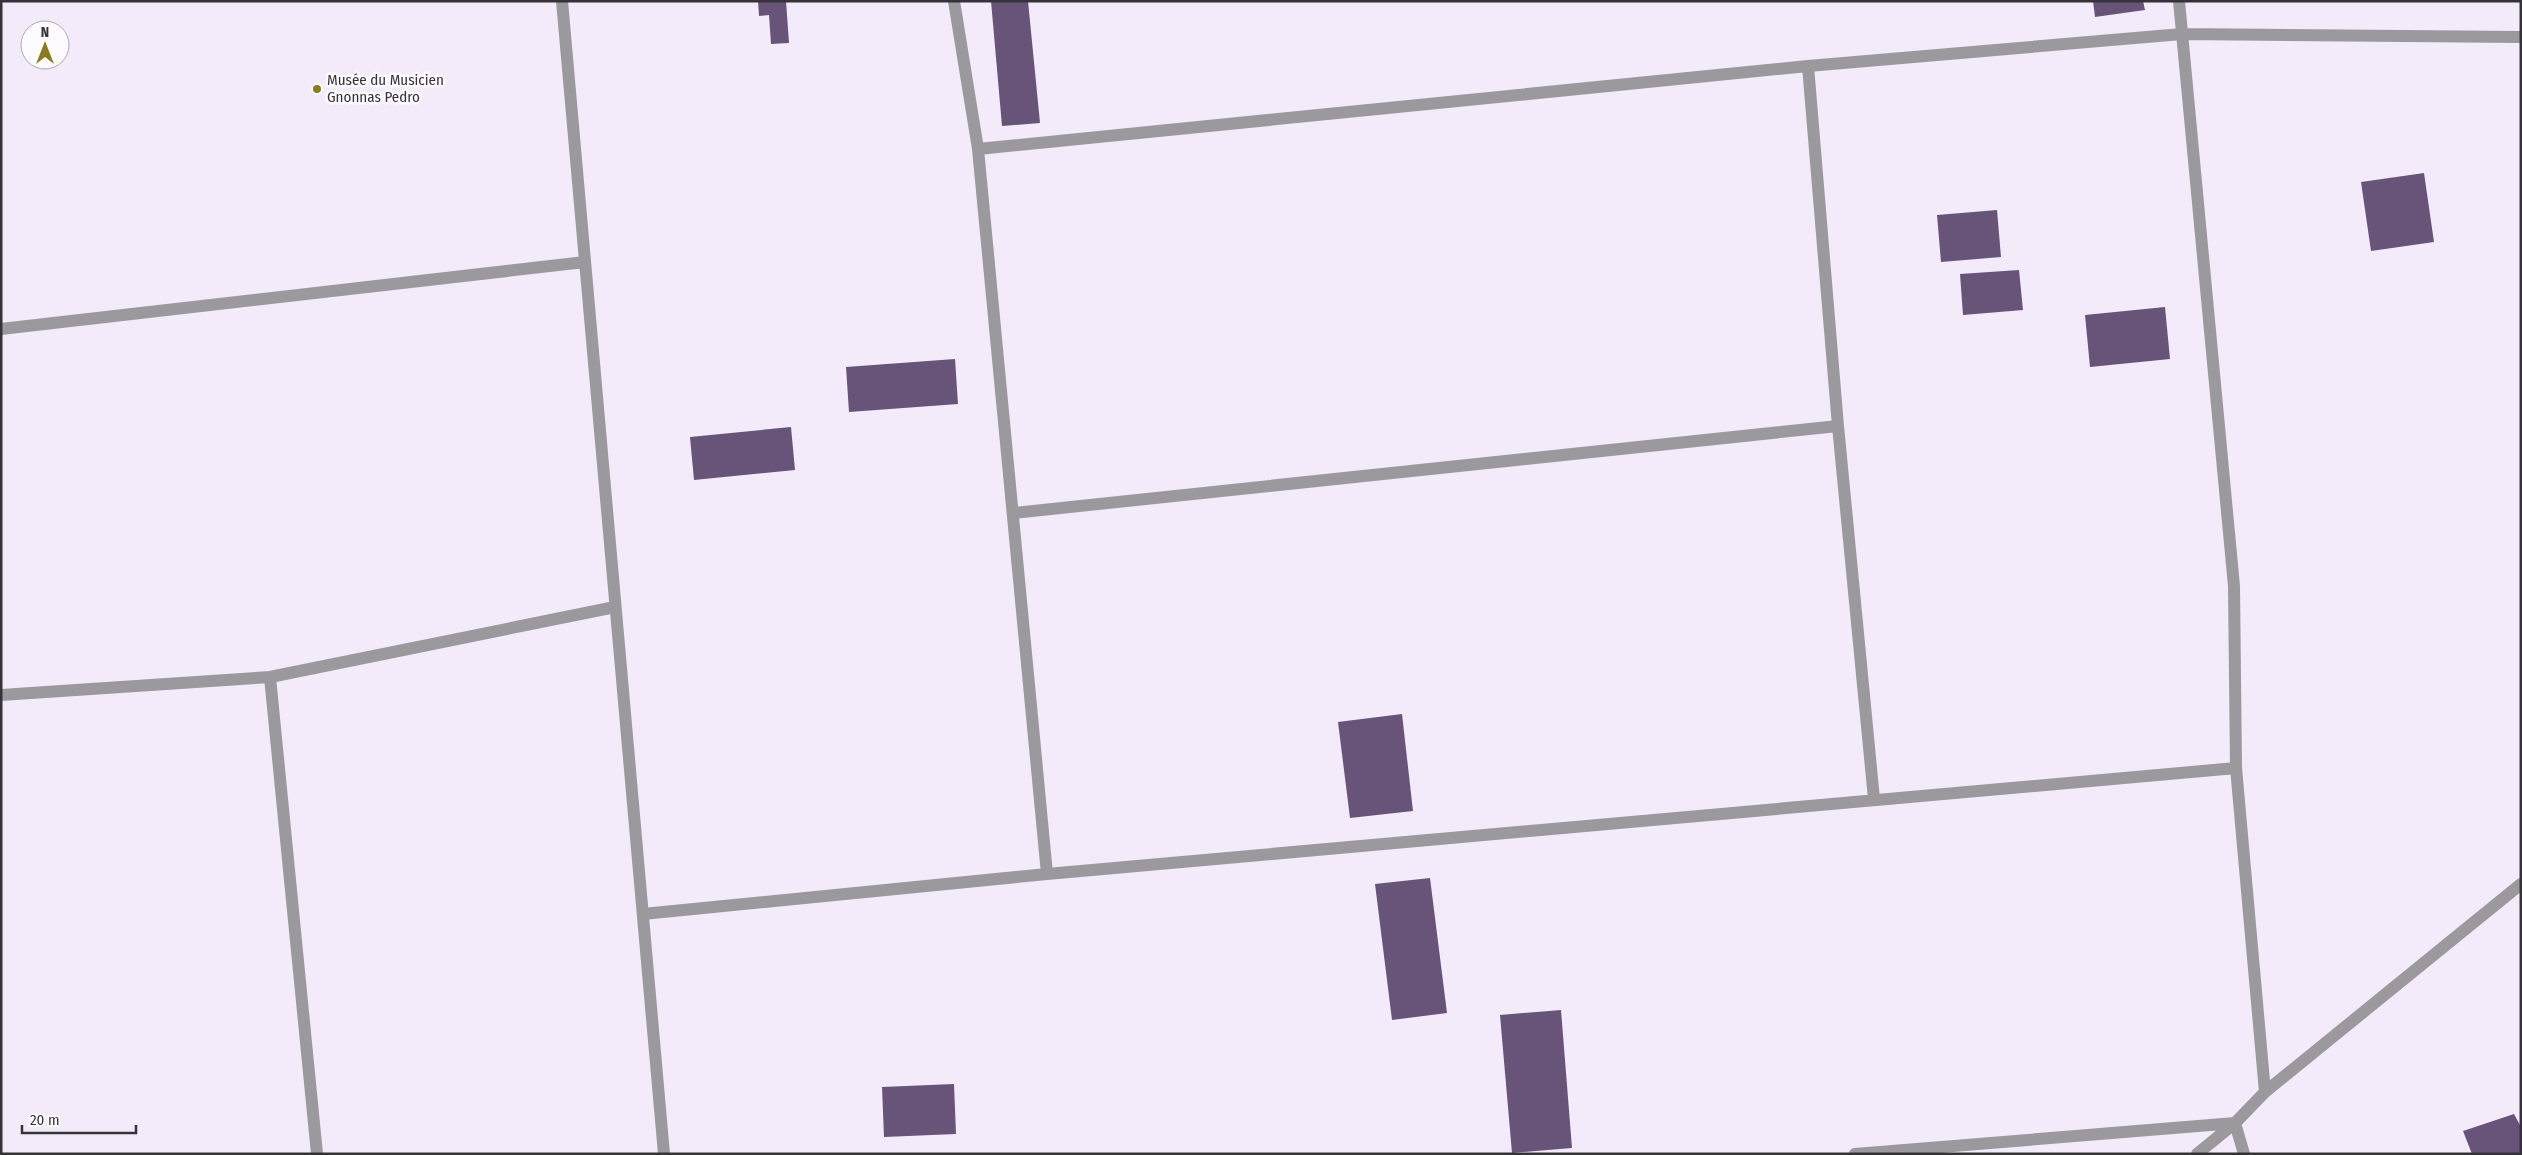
<svg xmlns="http://www.w3.org/2000/svg" width="2522" height="1155" viewBox="0 0 2522 1155" font-family="'Fira Sans Condensed',sans-serif">
  <style>
    .building { fill: #685379 }
    .lines { fill: none; stroke-linecap: round; stroke-linejoin: round }
    .minor { stroke: #9b989e; stroke-width: 12 }
    .poi-dot { fill: #8a7a20; stroke: #fdfbfe; stroke-width: 2 }
    .labels { text-anchor: middle; dominant-baseline: central; stroke-width: 5; stroke-linejoin: round; paint-order: stroke }
    .poi-label { font-size: 15px; fill: #363338; stroke: #fdfbfe; text-anchor: start }
  </style>
  <rect width="100%" height="100%" fill="#f3ebfa"/>
  <path class="building" d="M758,1H786L789,43L771,44L769,15L759,16Z
    M991,1H1028L1040,123L1002,126Z
    M2093,1H2143L2145,10L2095,17Z
    M2424,173L2434,242L2371,251L2361,182Z
    M1997,210L2001,257L1941,262L1937,215Z
    M2019,270L2023,310L1963,315L1960,274Z
    M2165,307L2170,359L2090,367L2085,315Z
    M955,359L958,404L849,412L846,367Z
    M791,427L795,470L694,480L690,437Z
    M1402,714L1413,811L1350,818L1338,722Z
    M1430,878L1447,1013L1392,1020L1375,884Z
    M1561,1010L1572,1148L1512,1153L1500,1015Z
    M954,1084L956,1134L884,1137L882,1087Z
    M2514,1114L2521,1127V1154H2472L2463,1131Z"/>
  <g class="lines">
    <path class="minor" d="M562,1L664,1154
      M954,1L978,149L1047,874
      M2179,1L2234,586L2236,768L2265,1092
      M1808,66L1838,426L1874,799
      M978,149L1808,66L2182,34L2521,37
      M1,329L585,262
      M1013,513L1838,426
      M270,677L317,1154
      M1,695L270,677L615,607
      M643,914L1047,874L2236,768
      M1855,1154L2235,1123L2244,1154
      M2197,1154L2235,1123L2265,1092L2521,884"/>
  </g>
  <circle class="poi-dot" cx="317" cy="89" r="5"/>
  <g class="labels">
    <g class="poi-label">
      <text x="327" y="80">Musée du Musicien<tspan x="327" dy="17">Gnonnas Pedro</tspan></text>
    </g>
  </g>
  <rect width="2522" height="1155" fill="none" stroke="#363338" stroke-width="5"/>
  <g transform="translate(45 45)"><circle r="24" fill="#fdfbfe" stroke="#adabaf"/>
  <path d="M0-4L9 19L0 12L-9 19Z" fill="#8a7a20"/>
  <text y="-8" font-size="14" font-weight="bold" text-anchor="middle" fill="#363338">N</text>
  </g>
  <path d="M22 1125v8h114v-8" fill="none" stroke="#363338" stroke-width="2.5"/>
  <text x="30" y="1125" font-size="15" fill="#363338" stroke="#fdfbfe" stroke-width="4" paint-order="stroke">20 m</text>
</svg>
